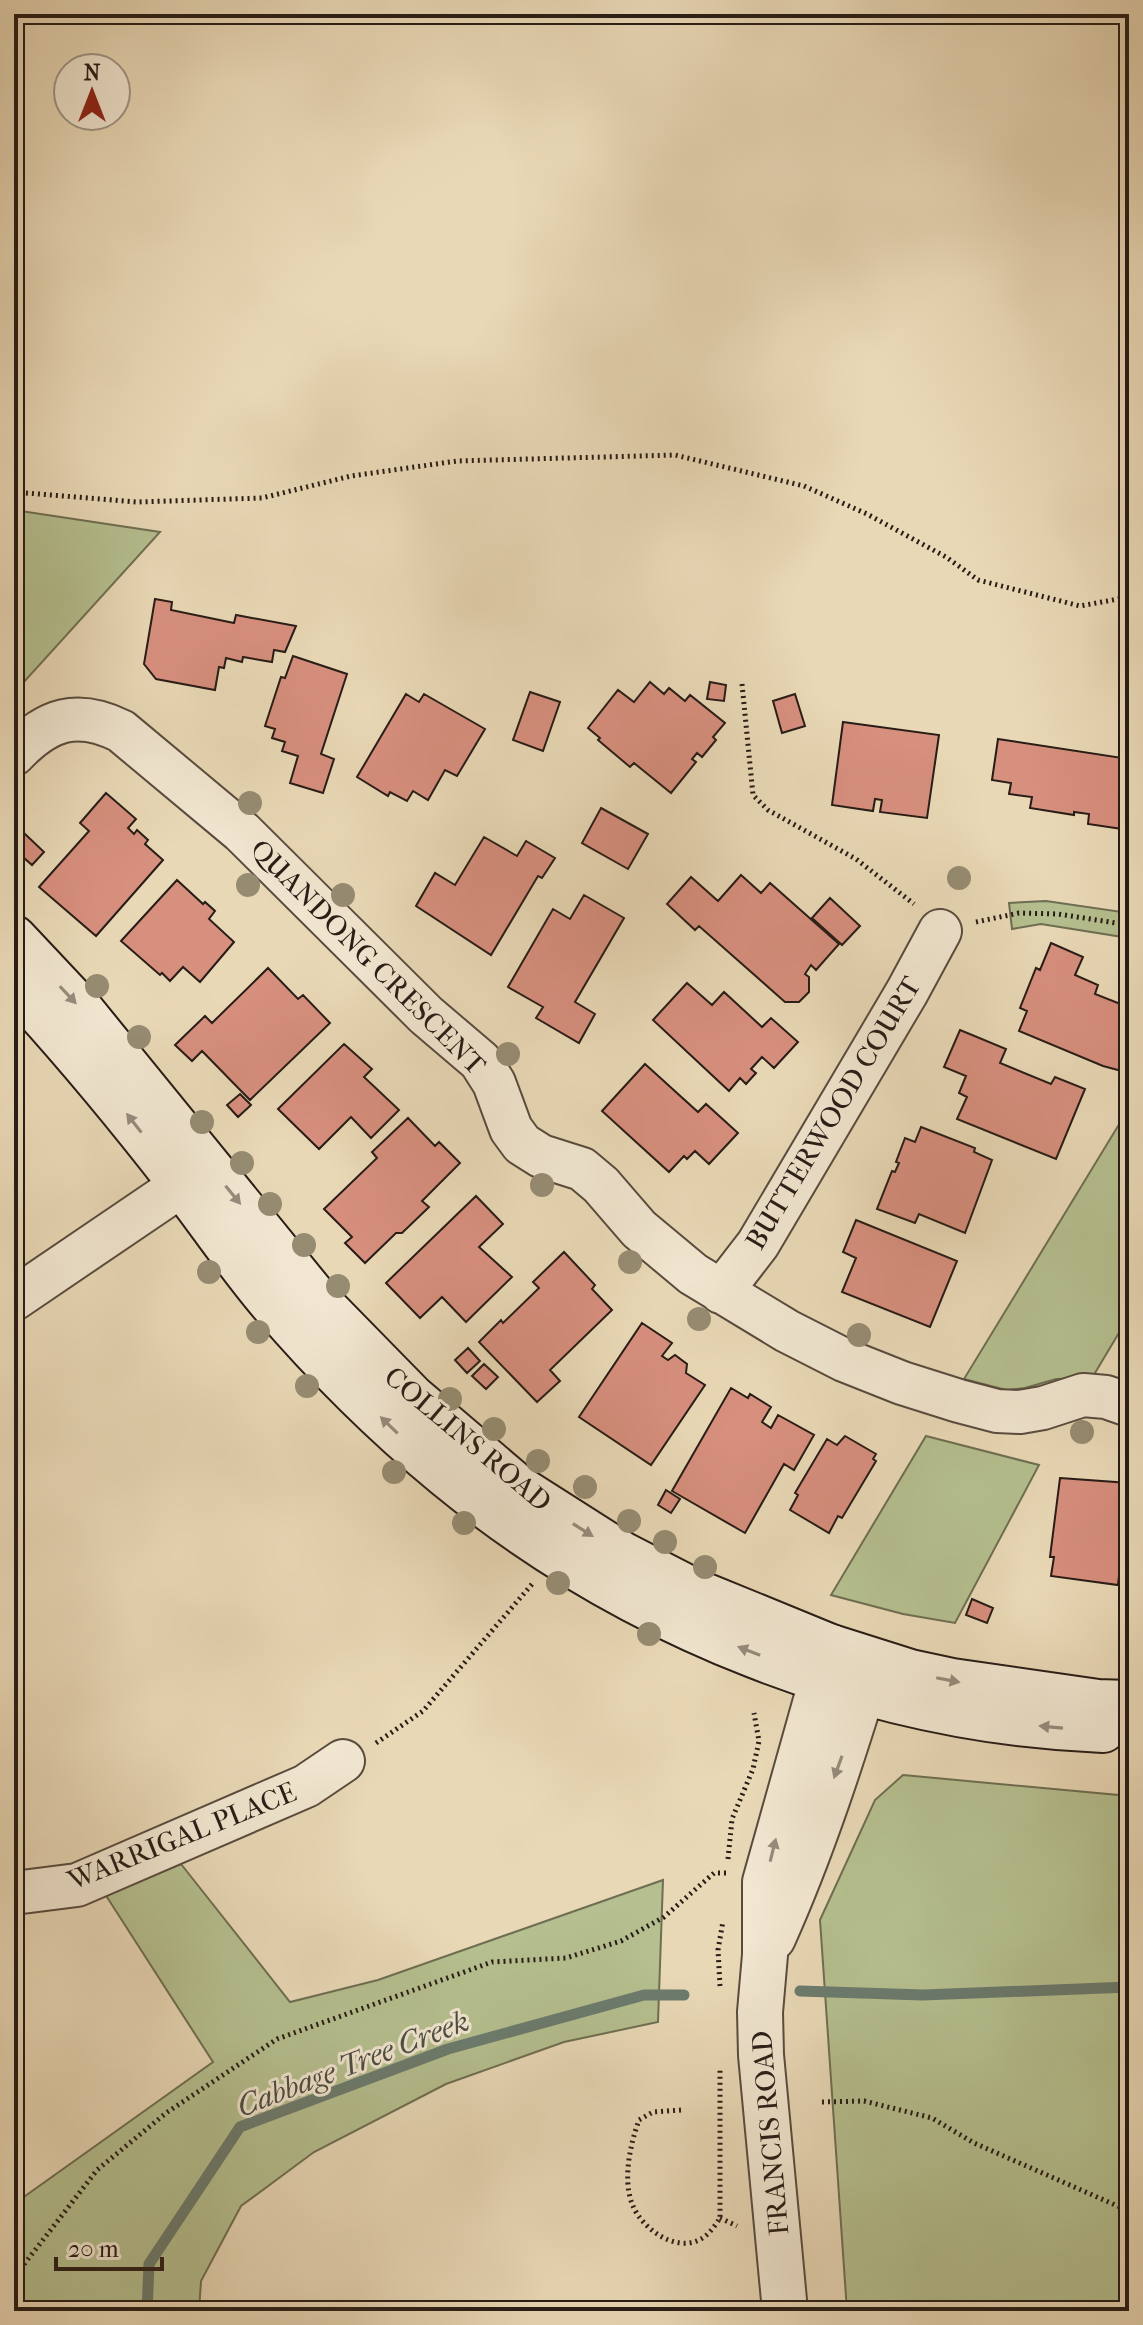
<svg xmlns="http://www.w3.org/2000/svg" width="1143" height="2325" viewBox="0 0 1143 2325" font-family="'IM FELL French Canon',serif">
  <style>
    .green { fill: #b5bf8f; stroke: #6e6e52; stroke-width: 2 }
    .lines { fill: none; stroke-linecap: round; stroke-linejoin: round }
    .stream { stroke: #6b7b6e; stroke-width: 11 }
    .building { fill: #d78f7e; stroke: #271c16; stroke-width: 2 }
    .minor-casing { stroke: #584b3e; stroke-width: 46 }
    .tertiary-casing { stroke: #584b3e; stroke-width: 48 }
    .secondary-casing { stroke: #271c16; stroke-width: 48 }
    .path { stroke: #271c16; stroke-width: 5; stroke-dasharray: 2 4; stroke-linecap: butt }
    .minor { stroke: #f1e6d0; stroke-width: 42 }
    .tertiary { stroke: #f1e6d0; stroke-width: 44 }
    .secondary { stroke: #f1e6d0; stroke-width: 44 }
    .tree { fill: #968c72 }
    .oneway { fill: #968b7c }
    .labels { text-anchor: middle; dominant-baseline: central; stroke-width: 6; stroke-linejoin: round; paint-order: stroke }
    .street-label { font-size: 28px; fill: #271c16; stroke: #f1e6d0 }
    .water-label { font-size: 30px; font-style: italic; fill: #494c42; stroke: #f1e6d0 }
  </style>
  <rect width="100%" height="100%" fill="#e9d8b6"/>
  <filter id="stains"><feTurbulence type="fractalNoise" baseFrequency=".0025" numOctaves="4"/><feColorMatrix values="0 0 0 0 .2 0 0 0 0 .09 0 0 0 0 .02 0 0 0 .5 -.17"/></filter>
  <radialGradient id="worn" r=".72"><stop offset=".6" stop-color="#630" stop-opacity="0"/><stop offset="1" stop-color="#630" stop-opacity=".3"/></radialGradient>
  <path class="green" d="M14,510L160,532L14,693Z
    M1046,901L1129,913V938L1041,924L1012,929L1009,903Z
    M1129,1108V1316L1092,1378L1056,1379L1025,1388L1006,1390L964,1379Z
    M926,1436L1039,1465L955,1623L903,1614L831,1595Z
    M903,1775L1129,1796V2311H847L820,1920L875,1800Z
    M181,1864L290,2002L378,1980L663,1880L658,2022L564,2042L446,2084L314,2152L241,2206L201,2281L199,2311H14V2204L213,2062L105,1894Z"/>
  <g class="lines">
    <path class="stream" d="M800,1991L923,1995L1129,1987
      M147,2311L149,2264L240,2127L448,2049L644,1995H684"/>
  </g>
  <path class="building" d="M155,599L172,602L171,610L234,623L236,615L296,626L285,652L274,650L272,662L243,657L242,662L226,658L224,668L219,667L215,690L156,679L144,664Z
    M293,656L347,674L321,754L334,759L323,793L290,783L298,756L282,751L285,742L272,738L275,729L265,726L281,677L285,678Z
    M650,682L664,694L669,688L685,701L690,695L725,723L713,737L716,740L702,757L697,753L692,759L696,762L671,793L634,763L630,767L598,740L600,738L588,728L618,690L634,702Z
    M710,682L726,685L724,701L707,699Z
    M530,692L560,702L543,751L513,740Z
    M406,694L419,702L424,694L485,729L457,776L445,770L428,800L413,791L407,801L390,792L388,796L357,777Z
    M795,694L805,726L782,733L773,701Z
    M843,722L939,735L927,818L880,812L882,800L875,799L873,811L832,805Z
    M998,739L1129,759V830L1088,824L1089,814L1074,812V815L1030,808L1032,797L1009,794L1011,783L992,780Z
    M106,793L136,819L128,828L134,834L137,830L148,840L145,844L163,860L96,936L39,887L89,831L80,823Z
    M601,808L648,834L628,869L582,843Z
    M25,834L44,852L32,865L14,849Z
    M484,837L517,856L526,841L555,858L542,878L538,876L491,955L416,906L435,873L455,885Z
    M741,875L761,893L770,883L839,944L816,970L811,965L805,974L809,977V992L799,1002H785L699,926L695,930L667,904L691,877L718,901Z
    M177,880L203,904L205,902L215,911L209,919L234,942L200,982L183,967L170,981L162,973L160,975L121,941Z
    M584,895L624,918L575,1002L595,1014L579,1043L536,1018L543,1007L508,987L553,909L570,919Z
    M830,898L860,926L842,945L812,918Z
    M1051,943L1083,957L1075,975L1098,985L1095,994L1128,1007L1129,1073L1103,1066L1019,1031L1027,1011L1020,1008L1036,968L1040,970Z
    M268,968L298,999L303,995L330,1023L250,1100L202,1051L192,1061L175,1045L205,1016L212,1023Z
    M687,983L712,1005L724,992L762,1027L771,1018L798,1042L774,1068L762,1057L751,1069L756,1073L746,1084L740,1078L729,1091L653,1020Z
    M960,1030L1006,1049L1000,1063L1051,1084L1055,1077L1085,1089L1056,1159L957,1119L967,1097L959,1093L966,1076L944,1067Z
    M344,1044L372,1069L364,1077L399,1110L371,1138L351,1117L319,1149L278,1109Z
    M645,1064L698,1112L706,1104L738,1133L709,1164L695,1151L687,1159L684,1156L669,1172L602,1111Z
    M240,1094L251,1105L238,1117L227,1105Z
    M408,1118L435,1146L439,1142L460,1163L422,1201L429,1207L402,1233H396L365,1263L345,1243L352,1237L324,1209L377,1158L372,1152Z
    M921,1127L975,1148L974,1152L992,1160L965,1233L919,1214L915,1223L877,1209L892,1171L895,1172L899,1163L896,1162L905,1138L915,1142Z
    M476,1196L503,1224L479,1247L512,1277L466,1322L442,1297L420,1318L386,1283Z
    M856,1220L957,1261L930,1327L842,1292L856,1258L843,1252Z
    M564,1252L595,1285L592,1289L612,1310L550,1370L560,1381L537,1402L479,1342L501,1320L503,1323L539,1288L533,1282Z
    M642,1323L672,1343L662,1356L668,1360L675,1355L687,1364L686,1373L705,1385L651,1465L579,1417Z
    M468,1348L480,1361L467,1373L455,1360Z
    M484,1364L498,1377L486,1389L472,1376Z
    M731,1388L748,1398L750,1394L771,1407L762,1422L771,1428L778,1415L814,1435L794,1470L784,1464L745,1533L672,1491Z
    M845,1436L876,1454L873,1459L876,1461L842,1518L838,1516L829,1533L790,1510L798,1495L795,1493L827,1439L837,1445Z
    M1060,1478L1129,1483V1527L1124,1567L1120,1566L1118,1585L1051,1576L1054,1557H1050Z
    M666,1490L680,1499L671,1513L658,1505Z
    M972,1599L993,1608L987,1623L966,1615Z"/>
  <g class="lines">
    <g class="minor-casing">
      <path id="minor" d="M14,754C47,719 77,709 121,731L242,832L426,1015L480,1061L494,1083L511,1129L522,1144L541,1156L582,1169L601,1185L639,1229L693,1274L787,1331L844,1360L902,1383L959,1401L997,1411L1020,1412L1043,1408L1083,1395L1106,1397L1129,1405
        M721,1292L758,1244L907,992L940,931
        M14,1299L182,1185
        M14,1893L77,1885L306,1786L343,1761"/>
    </g>
    <g class="tertiary-casing">
      <path id="tertiary" d="M773,1938C813,1849 843,1755 872,1661
        M785,2311L761,2055L760,2012L765,1955V1882L831,1647"/>
    </g>
    <g class="secondary-casing">
      <path id="secondary" d="M14,938L77,1005L318,1301L412,1397L520,1489L622,1554L694,1591L831,1647L910,1672L952,1681L1098,1702L1129,1703
        M14,985C72,1048 126,1113 178,1180C209,1220 237,1262 270,1301C323,1363 383,1423 446,1475C628,1625 867,1721 1103,1730"/>
    </g>
    <path class="path" d="M14,492L137,502L262,498L351,476L457,461L675,455L804,486L867,514L946,557L978,580L1080,606L1129,597
      M742,684L753,795L768,810L856,859L914,904
      M976,922L1019,913L1058,914L1129,925
      M376,1743L423,1711L533,1583
      M728,1859L732,1819L753,1769L759,1741L754,1713
      M720,1986L718,1950L723,1921
      M822,2102L864,2101L932,2118L974,2143L1129,2211
      M681,2110L653,2112L639,2120C630,2145 622,2181 633,2206C642,2228 674,2252 699,2240C708,2236 715,2226 720,2218V2068
      M720,2218L737,2226
      M14,2286L22,2267L97,2170L166,2113L277,2039L492,1962L566,1958L621,1941L664,1917L714,1873H726"/>
    <use href="#minor" class="minor"/>
    <use href="#tertiary" class="tertiary"/>
    <use href="#secondary" class="secondary"/>
  </g>
  <g class="tree">
    <circle cx="250" cy="803" r="12"/>
    <circle cx="959" cy="878" r="12"/>
    <circle cx="248" cy="885" r="12"/>
    <circle cx="343" cy="895" r="12"/>
    <circle cx="97" cy="986" r="12"/>
    <circle cx="139" cy="1037" r="12"/>
    <circle cx="508" cy="1054" r="12"/>
    <circle cx="202" cy="1122" r="12"/>
    <circle cx="242" cy="1163" r="12"/>
    <circle cx="542" cy="1185" r="12"/>
    <circle cx="270" cy="1204" r="12"/>
    <circle cx="304" cy="1245" r="12"/>
    <circle cx="630" cy="1262" r="12"/>
    <circle cx="209" cy="1272" r="12"/>
    <circle cx="338" cy="1286" r="12"/>
    <circle cx="699" cy="1319" r="12"/>
    <circle cx="258" cy="1332" r="12"/>
    <circle cx="859" cy="1335" r="12"/>
    <circle cx="307" cy="1386" r="12"/>
    <circle cx="450" cy="1399" r="12"/>
    <circle cx="494" cy="1429" r="12"/>
    <circle cx="1082" cy="1432" r="12"/>
    <circle cx="538" cy="1461" r="12"/>
    <circle cx="394" cy="1472" r="12"/>
    <circle cx="585" cy="1487" r="12"/>
    <circle cx="629" cy="1521" r="12"/>
    <circle cx="464" cy="1523" r="12"/>
    <circle cx="665" cy="1542" r="12"/>
    <circle cx="705" cy="1567" r="12"/>
    <circle cx="558" cy="1583" r="12"/>
    <circle cx="649" cy="1634" r="12"/>
  </g>
  <defs><path id="oneway-solid" d="M-6-.8H1V-3.2L6.5 0L1 3.2V.8H-6Z" transform="scale(2)"/></defs>
  <g class="oneway">
    <use href="#oneway-solid" transform="translate(68 995) rotate(47)"/>
    <use href="#oneway-solid" transform="translate(134 1123) rotate(-128)"/>
    <use href="#oneway-solid" transform="translate(233 1195) rotate(51)"/>
    <use href="#oneway-solid" transform="translate(389 1425) rotate(-136)"/>
    <use href="#oneway-solid" transform="translate(583 1530) rotate(32)"/>
    <use href="#oneway-solid" transform="translate(749 1651) rotate(-159)"/>
    <use href="#oneway-solid" transform="translate(948 1680) rotate(11)"/>
    <use href="#oneway-solid" transform="translate(1051 1727) rotate(-175)"/>
    <use href="#oneway-solid" transform="translate(838 1767) rotate(110)"/>
    <use href="#oneway-solid" transform="translate(773 1850) rotate(-76)"/>
  </g>
  <g class="labels">
    <g class="street-label">
      <text transform="translate(368 957) rotate(45)">QUANDONG CRESCENT</text>
      <text transform="translate(833 1113) rotate(-59)">BUTTERWOOD COURT</text>
      <text transform="translate(468 1439) rotate(40)">COLLINS ROAD</text>
      <text transform="translate(182 1836) rotate(-22)">WARRIGAL PLACE</text>
      <text transform="translate(770 2133) rotate(-95)">FRANCIS ROAD</text>
    </g>
    <g class="water-label">
      <text transform="translate(353 2064) rotate(-21)">Cabbage Tree Creek</text>
    </g>
  </g>
  <rect width="1143" height="2325" fill="none" stroke="#e9d8b6" stroke-width="48"/>
  <rect x="16" y="16" width="1111" height="2293" fill="none" stroke="#271c16" stroke-width="4"/>
  <rect x="24" y="24" width="1095" height="2277" fill="none" stroke="#271c16" stroke-width="2"/>
  <g transform="translate(92 92)"><circle r="38" fill="#f1e6d0" stroke="#a09586" stroke-width="2"/>
  <path d="M0-6L14 30L0 20L-14 30Z" fill="#8f2418"/>
  <text y="-12" font-size="22" font-weight="bold" text-anchor="middle" fill="#271c16">N</text>
  </g>
  <path d="M56 2257v12h106v-12" fill="none" stroke="#271c16" stroke-width="4"/>
  <text x="68" y="2257" font-size="24" fill="#271c16" stroke="#f1e6d0" stroke-width="6" paint-order="stroke">20 m</text>
  <rect width="100%" height="100%" filter="url(#stains)"/>
  <rect width="100%" height="100%" fill="url(#worn)"/>
</svg>
